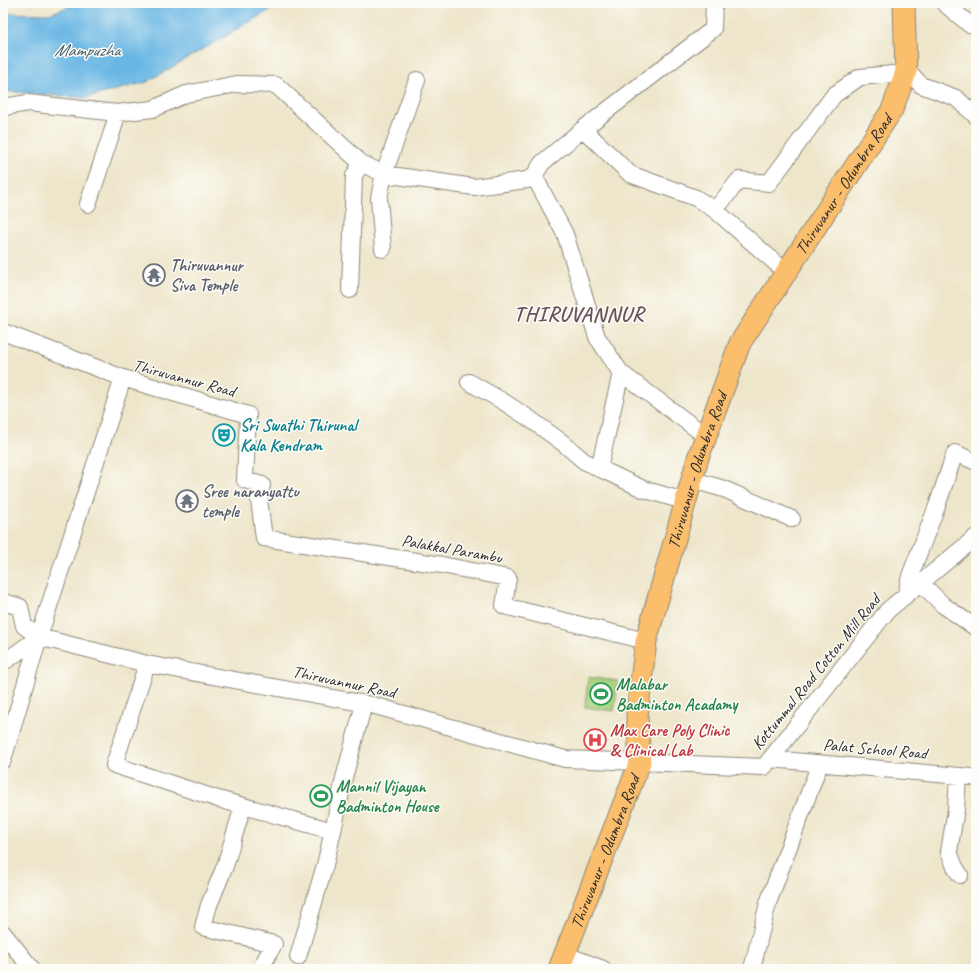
<svg xmlns="http://www.w3.org/2000/svg" width="979" height="972" viewBox="0 0 979 972" font-family="Caveat,sans-serif">
  <style>
    .green { fill: #a8d07b; stroke: #6a7e53 }
    .water { fill: #6bb7e4; stroke: #4b7188 }
    .lines { fill: none; stroke-linecap: round; stroke-linejoin: round }
    .minor-casing { stroke: #8c887a; stroke-width: 18 }
    .major-casing { stroke: #8c887a; stroke-width: 23 }
    .minor { stroke: #fff; stroke-width: 16 }
    .major { stroke: #fabe6d; stroke-width: 21 }
    .labels { text-anchor: middle; dominant-baseline: central; stroke-width: 3; stroke-linejoin: round; paint-order: stroke }
    .street-label { font-size: 17px; fill: #2b2b2b; stroke: #fdfcf7 }
    .worship-label { font-size: 17px; font-weight: bold; fill: #5b616d; stroke: #fdfcf7; text-anchor: start }
    .culture-label { font-size: 17px; font-weight: bold; fill: #0d838f; stroke: #fdfcf7; text-anchor: start }
    .leisure-label { font-size: 17px; font-weight: bold; fill: #27864d; stroke: #fdfcf7; text-anchor: start }
    .health-label { font-size: 17px; font-weight: bold; fill: #be3a42; stroke: #fdfcf7; text-anchor: start }
    .water-label { font-size: 18px; font-style: italic; fill: #415c6c; stroke: #fdfcf7 }
    .district-label { font-size: 21px; font-weight: bold; letter-spacing: 1px; fill: #68545c; stroke: #fdfcf7 }
  </style>
  <rect width="100%" height="100%" fill="#fdfcf7"/>
  <filter id="ink" filterUnits="userSpaceOnUse"><feTurbulence type="fractalNoise" baseFrequency=".025" numOctaves="2"/><feDisplacementMap in="SourceGraphic" scale="8" xChannelSelector="R" yChannelSelector="G"/><feConvolveMatrix kernelMatrix="1 2 1 2 8 2 1 2 1" color-interpolation-filters="sRGB"/></filter>
  <filter id="wash" filterUnits="userSpaceOnUse"><feTurbulence type="fractalNoise" baseFrequency=".012" numOctaves="4" result="noise"/><feDisplacementMap in="SourceGraphic" scale="16" xChannelSelector="R" yChannelSelector="G"/><feGaussianBlur stdDeviation="0.9" result="paint"/><feColorMatrix in="noise" values="0 0 0 0 0 0 0 0 0 0 0 0 0 0 0 0 0 1.4 0 .05"/><feComposite in="paint" operator="in"/></filter>
  <g filter="url(#wash)">
    <rect width="100%" height="100%" fill="#eee6ca"/>
    <path class="green" d="M588,677L618,681L614,711L585,707Z"/>
    <path class="water" d="M78,3H282L147,82L85,98L3,91V13L49,14Z"/>
  </g>
  <g filter="url(#ink)">
    <g class="lines">
      <g class="minor-casing">
        <path id="minor" d="M944,3L969,24L976,25
          M906,72L912,75L921,85L956,98L976,116
          M3,109L4,107L28,103L117,113L153,109L186,94L237,84L276,85L361,163L384,174L474,187L527,180L534,176L542,163L583,129L713,29L714,3
          M583,129L630,174L696,198L715,210L786,272
          M534,176L565,234L597,337L621,373L599,469
          M88,204L114,126L117,113
          M715,210L739,180L769,183L834,95L860,77L893,74L906,75
          M383,249L379,198L384,174L417,80
          M350,290L354,176L361,163
          M3,332L123,378L248,415L245,480L262,485L259,500L264,538L442,565L508,578L504,606L646,641
          M621,373L706,436
          M469,382L504,402L530,419L563,443L584,461L643,489L687,502
          M693,480L724,489L792,519
          M921,583L943,605L976,628
          M906,595L910,576L937,506L955,453L976,462
          M3,602L20,607L24,626L39,637L147,664L372,705L565,759L764,767L888,610L976,537
          M3,658L7,660L39,637
          M147,664L114,765L218,799L333,831L344,778L364,704
          M771,759L971,777L976,778
          M3,760L39,637L123,378
          M958,776L956,809L949,852L955,867L960,875
          M243,806L225,866L209,905L203,927L274,944L260,969
          M3,933L32,969
          M564,954L603,969
          M298,957L325,865L333,831
          M752,969L768,903L820,763"/>
      </g>
      <g class="major-casing">
        <g id="major">
          <path id="s1" d="M559,969L640,762L637,715L646,641L698,458L740,343L892,110L906,72L904,3"/>
        </g>
      </g>
      <use href="#minor" class="minor"/>
      <use href="#major" class="major"/>
    </g>
  </g>
  <defs>
    <g id="temple-ring" transform="scale(1.15)"><circle r="9.5" fill="#fdfcf7" stroke="#6b7280" stroke-width="1.5"/><path d="M0-6L5-2H3V0L6.5 2.5H4V6H1.5V3h-3V6H-4V2.5H-6.5L-3 0V-2H-5Z" fill="#6b7280"/></g>
    <g id="theatre-ring" transform="scale(1.15)"><circle r="9.5" fill="#fdfcf7" stroke="#0f9aa8" stroke-width="1.5"/><path d="M-5-5.5Q0-4 5-5.5V0Q5 5 0 6Q-5 5-5 0ZM-3.3-2.5H-1v1.5H-3.3ZM1-2.5H3.3v1.5H1ZM-2.8 1Q0 5.5 2.8 1Z" fill="#0f9aa8"/></g>
    <g id="stadium-ring" transform="scale(1.15)"><circle r="9.5" fill="#fdfcf7" stroke="#2e9e5b" stroke-width="1.5"/><path d="M0-5a6.5 5 0 1 0 0 10a6.5 5 0 1 0 0-10ZM-3.5-1.8h7v3.6h-7Z" fill="#2e9e5b"/></g>
    <g id="hospital-ring" transform="scale(1.15)"><circle r="9.5" fill="#fdfcf7" stroke="#e0444e" stroke-width="1.5"/><path d="M-5-5h3v3.5h4V-5h3V5h-3V1.5h-4V5h-3Z" fill="#e0444e"/></g>
  </defs>
  <g fill-rule="evenodd">
    <use href="#temple-ring" x="154" y="275"/>
    <use href="#theatre-ring" x="224" y="435"/>
    <use href="#temple-ring" x="187" y="501"/>
    <use href="#stadium-ring" x="601" y="694"/>
    <use href="#hospital-ring" x="595" y="740"/>
    <use href="#stadium-ring" x="321" y="796"/>
  </g>
  <g class="labels">
    <g class="street-label">
      <text stroke="none"><textPath href="#s1" startOffset="846">Thiruvanur - Odumbra Road</textPath></text>
      <text transform="translate(184 378) rotate(15)">Thiruvannur Road</text>
      <text stroke="none"><textPath href="#s1" startOffset="522">Thiruvanur - Odumbra Road</textPath></text>
      <text transform="translate(452 549) rotate(10)">Palakkal Parambu</text>
      <text transform="translate(816 672) rotate(-51)">Kottummal Road Cotton Mill Road</text>
      <text transform="translate(344 682) rotate(12)">Thiruvannur Road</text>
      <text transform="translate(875 749) rotate(5)">Palat School Road</text>
      <text stroke="none"><textPath href="#s1" startOffset="126">Thiruvanur - Odumbra Road</textPath></text>
    </g>
    <g class="worship-label">
      <text x="170" y="265">Thiruvannur<tspan x="170" dy="20">Siva Temple</tspan></text>
      <text x="202" y="491">Sree naranyattu<tspan x="202" dy="20">temple</tspan></text>
    </g>
    <g class="culture-label">
      <text x="240" y="425">Sri Swathi Thirunal<tspan x="240" dy="20">Kala Kendram</tspan></text>
    </g>
    <g class="leisure-label">
      <text x="616" y="684">Malabar<tspan x="616" dy="20">Badminton Acadamy</tspan></text>
      <text x="336" y="786">Mannil Vijayan<tspan x="336" dy="20">Badminton House</tspan></text>
    </g>
    <g class="health-label">
      <text x="610" y="730">Max Care Poly Clinic<tspan x="610" dy="20">&amp; Clinical Lab</tspan></text>
    </g>
    <g class="water-label">
      <text x="87" y="50">Mampuzha</text>
    </g>
    <g class="district-label">
      <text x="579" y="314">THIRUVANNUR</text>
    </g>
  </g>
  <rect width="979" height="972" fill="none" stroke="#fdfcf7" stroke-width="16"/>
</svg>
